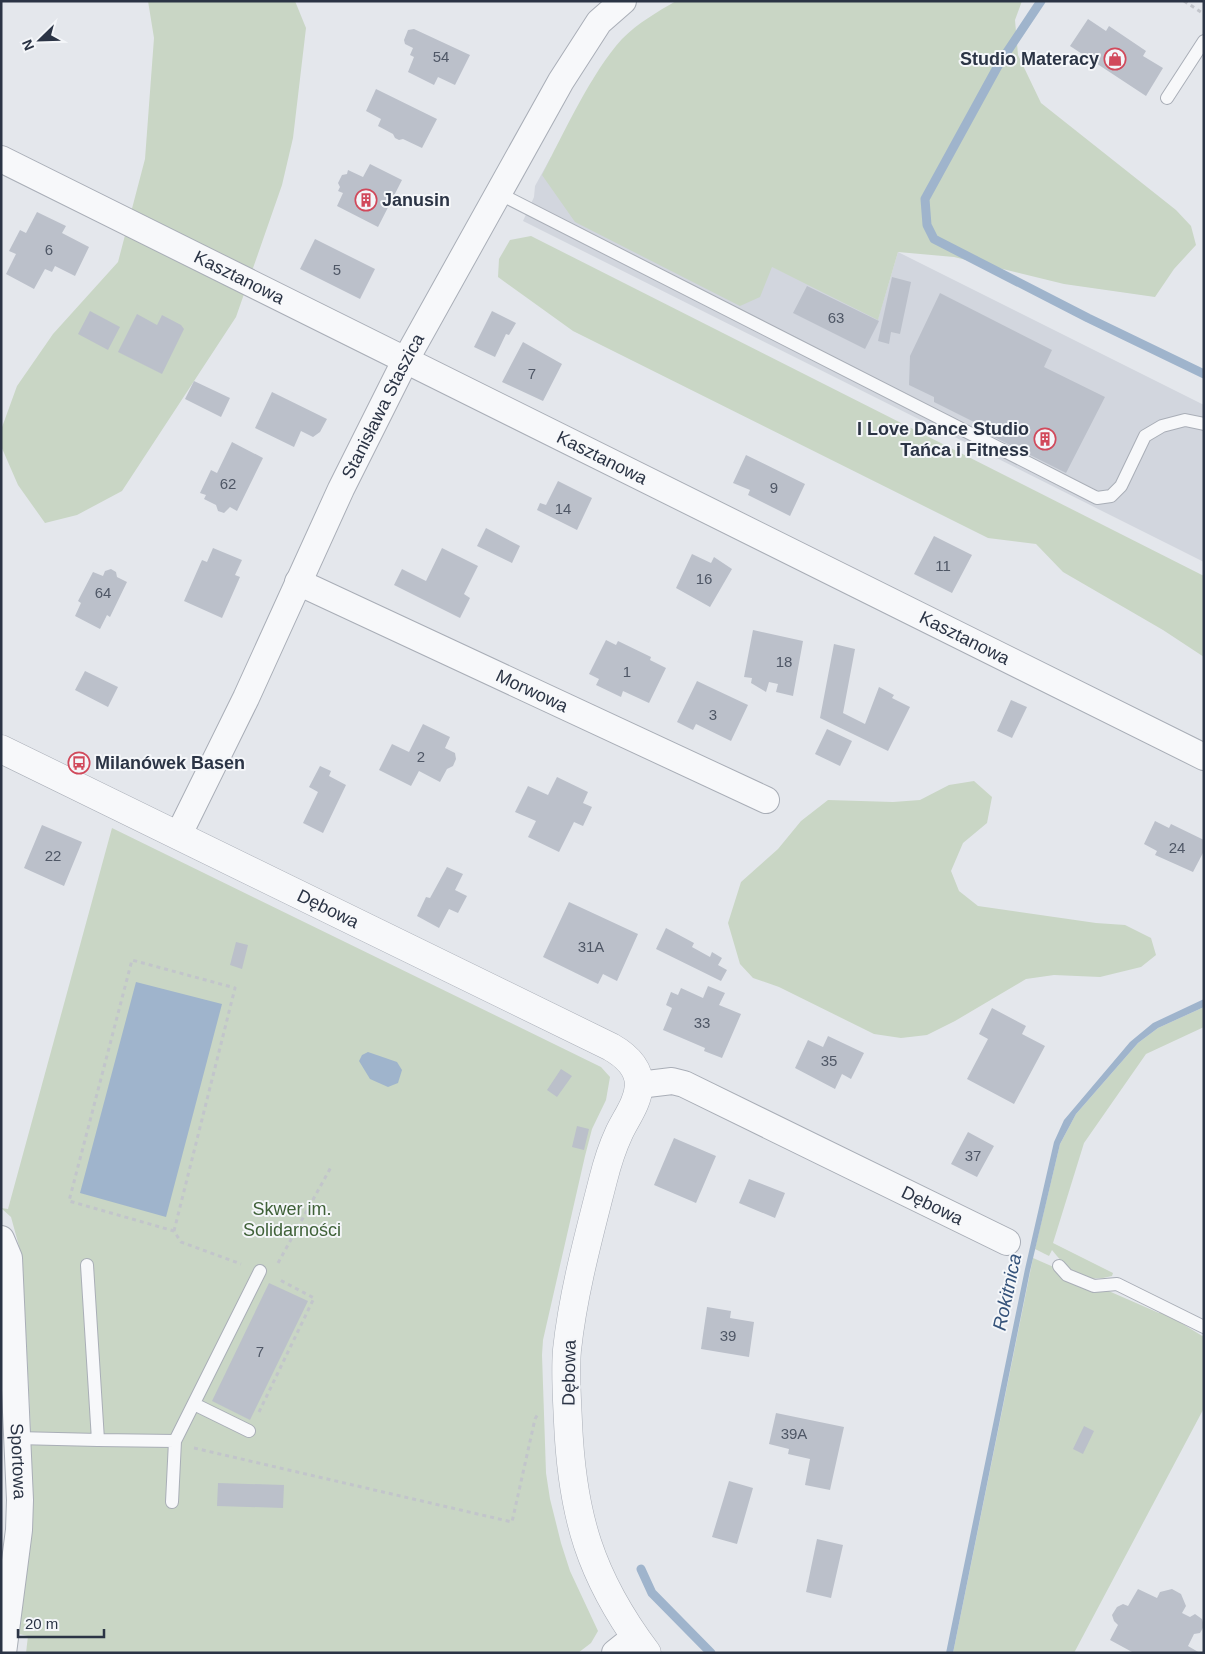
<svg xmlns="http://www.w3.org/2000/svg" width="1205" height="1654" viewBox="0 0 1205 1654" font-family="Arial,sans-serif">
  <style>
    .built { fill: #d2d6de }
    .green { fill: #c9d6c5 }
    .water { fill: #9fb4cc }
    .lines { fill: none; stroke-linecap: round; stroke-linejoin: round }
    .stream { stroke: #9fb4cc; stroke-width: 9 }
    .building { fill: #bbc0ca }
    .service-casing { stroke: #a9aeb7; stroke-width: 14 }
    .minor-casing { stroke: #a9aeb7; stroke-width: 28 }
    .tertiary-casing { stroke: #a9aeb7; stroke-width: 29 }
    .path { stroke: #c2c5cb; stroke-width: 3; stroke-dasharray: 4 4; stroke-linecap: butt }
    .service { stroke: #f7f8fa; stroke-width: 12 }
    .minor { stroke: #f7f8fa; stroke-width: 26 }
    .tertiary { stroke: #f7f8fa; stroke-width: 28 }
    .labels { text-anchor: middle; dominant-baseline: central; stroke-width: 4; stroke-linejoin: round; paint-order: stroke }
    .number-label { font-size: 15px; fill: #4f5766 }
    .poi-label { font-size: 18px; font-weight: bold; fill: #2b3445; stroke: #f4f6f9; text-anchor: end }
    .street-label { font-size: 18px; fill: #2b3445; stroke: #f4f6f9 }
    .park-label { font-size: 18px; fill: #3f6138; stroke: #f4f6f9 }
    .water-label { font-size: 19px; font-style: italic; fill: #34527a; stroke: #f4f6f9 }
  </style>
  <rect width="100%" height="100%" fill="#e4e7ec"/>
  <path class="built" d="M551,157L878,319L898,252L1204,405V562L523,221L534,197L535,186Z"/>
  <path class="green" d="M148,1H295L306,28L293,138L282,185L236,317L122,491L77,515L45,523L18,485L1,446V430L17,386L53,334L118,262L145,159L154,38Z
    M676,1H1022L1015,20L1018,55L1041,103L1176,210L1191,226L1196,245L1174,269L1155,297L1064,284L954,257L898,252L878,320L772,267L760,297L740,306L575,222L542,175C562,136 593,70 622,39C638,23 657,12 676,1Z
    M531,236L1204,576V657L1163,630L1063,572L1036,544L988,538L573,331L498,277L499,259L510,240Z
    M974,781L992,797L987,823L963,843L951,871L959,891L978,906L1096,923L1125,925L1151,938L1156,955L1141,967L1100,977L1054,975L1026,979L955,1021L927,1035L901,1038L874,1034L779,987L753,978L740,964L728,923L741,882L778,849L801,821L828,800L893,802L920,800L949,785Z
    M112,828L601,1067L610,1077L606,1100L592,1129L585,1156L543,1340L542,1355L546,1473L550,1499L561,1543L570,1571L598,1631L591,1643L578,1653H26L28,1636L19,1634L33,1521L30,1412L22,1257L11,1217L1,1208L8,1209Z
    M1204,1007V1027L1146,1054L1084,1143L1053,1243L1113,1273L1112,1276C1082,1284 1070,1272 1052,1250L1049,1256L1035,1249L1060,1144L1076,1114L1138,1043L1158,1028Z
    M1033,1258L1159,1313L1163,1312L1204,1337V1408L1074,1653H953Z"/>
  <path class="water" d="M136,982L222,1004L166,1217L80,1193Z
    M1204,999V1007L1158,1028L1138,1043L1076,1114L1060,1144L1030,1271L953,1653H946L1025,1269L1054,1142L1064,1120L1130,1042L1153,1023Z
    M368,1052L397,1062L402,1070L398,1083L388,1087L370,1079L359,1061L362,1055Z"/>
  <g class="lines">
    <path class="stream" d="M1041,1L999,64L925,199L927,225L934,239L1088,318L1204,374
      M641,1569L652,1593L711,1653"/>
  </g>
  <path class="building" d="M1088,19L1106,31L1109,26L1146,51L1143,56L1163,68L1146,96L1070,46Z
    M414,29L470,55L455,85L438,77L434,85L408,72L414,57L410,55L413,48L405,44L404,40L408,30Z
    M376,89L437,119L422,148L403,139L399,140L395,138L393,134L378,126L381,119L366,111Z
    M370,164L402,180L378,227L337,206L343,193L338,191L340,187L338,183L342,175L347,174L348,170L363,177Z
    M37,212L66,226L62,233L89,247L75,276L55,266L52,272L45,269L34,289L6,274L16,254L9,251L20,230L26,233Z
    M315,239L375,269L360,299L300,269Z
    M892,277L911,282L900,334L891,332L889,344L878,341Z
    M807,286L879,321L865,349L793,313Z
    M940,293L1052,350L1044,367L1105,397L1066,473L988,434L990,430L934,402V397L909,385L910,356Z
    M90,311L120,327L108,350L78,334Z
    M492,311L516,323L509,335L506,334L495,357L474,347Z
    M137,314L157,325L162,315L181,325L184,329L162,374L118,352Z
    M523,342L562,364L543,401L502,382Z
    M194,381L230,398L221,417L185,399Z
    M272,392L327,419L320,432L313,437L301,431L294,447L255,428Z
    M232,442L263,458L237,511L230,507L224,513L218,511L216,505L204,499L206,495L200,493L211,470L217,473Z
    M746,455L805,484L790,516L748,495L750,490L733,483Z
    M558,481L592,498L577,530L537,510L540,503L546,505Z
    M486,528L520,546L512,563L477,546Z
    M934,536L972,555L952,593L914,574Z
    M213,548L242,560L235,575L240,577L222,618L184,601L202,560L207,562Z
    M442,548L478,566L464,594L470,598L460,618L394,585L402,569L426,581Z
    M692,554L711,563L714,557L732,569L710,607L676,588Z
    M111,569L116,572L117,577L127,582L110,617L107,615L100,629L75,616L81,603L78,601L93,572L103,576L105,571Z
    M753,630L803,641L793,696L776,692L778,684L769,682L766,692L751,683L752,678L744,677Z
    M606,640L616,645L618,641L651,657L650,660L666,668L649,703L623,691L621,697L596,685L599,679L589,674Z
    M834,644L855,649L843,713L865,724L879,687L894,695L892,698L910,707L888,751L820,718Z
    M85,671L118,687L108,707L75,690Z
    M697,681L748,705L731,741L696,724L693,730L677,722Z
    M1011,700L1027,707L1012,738L997,731Z
    M423,724L450,737L445,748L455,753L456,759L453,766L447,769L440,782L419,771L411,786L379,770L392,744L409,752Z
    M827,729L852,741L840,766L815,754Z
    M320,766L331,771L329,776L346,785L323,833L303,823L318,792L309,787Z
    M557,777L588,792L583,803L592,807L583,826L574,822L559,852L528,837L536,821L515,812L528,786L548,795Z
    M1155,821L1169,828L1171,824L1204,840V851L1193,872L1155,855L1157,851L1144,844Z
    M42,825L82,842L64,886L24,868Z
    M447,867L463,874L455,890L467,896L458,913L449,909L439,928L417,916L426,897L430,898Z
    M569,902L638,934L617,981L603,974L598,984L543,957Z
    M666,928L694,943L692,947L710,957L712,952L722,958L718,965L727,970L721,981L656,949Z
    M236,942L248,945L242,969L230,965Z
    M708,986L725,993L719,1005L741,1014L722,1058L704,1051L705,1048L663,1030L672,1008L666,1005L671,992L678,995L681,988L703,998Z
    M992,1008L1026,1026L1022,1034L1045,1046L1014,1104L967,1079L988,1039L979,1034Z
    M828,1036L864,1053L851,1079L842,1074L835,1089L795,1068L808,1040L823,1047Z
    M561,1069L572,1076L557,1097L547,1090Z
    M577,1126L589,1129L584,1150L572,1147Z
    M968,1132L994,1146L977,1177L951,1164Z
    M674,1138L716,1156L696,1203L654,1185Z
    M749,1179L785,1193L775,1218L739,1203Z
    M269,1283L308,1301L250,1420L212,1401Z
    M707,1307L731,1311L730,1318L754,1322L749,1357L701,1349Z
    M776,1413L844,1427L830,1490L805,1485L810,1459L788,1454L789,1449L769,1444Z
    M1084,1426L1094,1431L1083,1454L1073,1449Z
    M729,1481L753,1488L737,1544L712,1537Z
    M218,1483L284,1485L283,1508L217,1506Z
    M817,1539L843,1545L831,1598L806,1592Z
    M1138,1589L1157,1598L1160,1592L1172,1589L1181,1594L1186,1606L1182,1613L1190,1617L1195,1614L1202,1619L1204,1626L1200,1633L1194,1634L1188,1646L1200,1653H1134L1110,1640L1118,1625L1114,1621L1112,1615L1117,1607L1123,1604L1128,1606Z"/>
  <g class="lines">
    <g class="service-casing">
      <path id="service" d="M1167,98L1204,41
        M498,193L1097,498L1111,496L1121,486L1145,436L1162,426L1185,420L1204,424
        M1059,1266L1067,1275L1094,1286L1117,1284L1204,1327
        M194,1404L249,1431
        M17,1438L98,1440L87,1265
        M98,1440L175,1441L260,1271
        M172,1502L175,1441"/>
    </g>
    <g class="minor-casing">
      <g id="minor">
        <path id="s1" d="M1,159L1204,757"/>
        <path id="s2" d="M298,582L766,800"/>
        <path id="s3" d="M179,834L246,698L341,489L405,361L561,81L599,22L623,1"/>
        <path id="s4" d="M639,1085L672,1081L684,1084L1007,1242"/>
        <path id="s5" d="M1,1239L9,1258L20,1500L19,1530L3,1653"/>
        <path d="M615,1653L635,1637"/>
      </g>
    </g>
    <g class="tertiary-casing">
      <g id="tertiary">
        <path id="s6" d="M1,749L611,1047C625,1055 639,1067 639,1085C638,1103 626,1118 619,1133C612,1148 607,1164 603,1180C589,1235 573,1293 567,1350C565,1373 567,1398 568,1422C572,1515 590,1577 647,1653"/>
      </g>
    </g>
    <path class="path" d="M1184,1L1204,14
      M174,1231L235,988L132,960L69,1201L174,1231L181,1242L241,1264
      M278,1263L331,1167
      M259,1412L314,1298L280,1280
      M194,1448L512,1522L535,1419L538,1414"/>
    <use href="#service" class="service"/>
    <use href="#minor" class="minor"/>
    <use href="#tertiary" class="tertiary"/>
  </g>
  <defs>
    <g id="shop-ring" transform="scale(1.125)"><circle r="9.5" fill="#f4f6f9" stroke="#d1495b" stroke-width="1.5"/><path d="M-5-2.5h2.3a2.7 3.5 0 0 1 5.4 0H5L5.5 6h-11ZM-1.5-2.5h3a1.5 2.3 0 0 0-3 0Z" fill="#d1495b"/></g>
    <g id="building-ring" transform="scale(1.125)"><circle r="9.5" fill="#f4f6f9" stroke="#d1495b" stroke-width="1.5"/><path d="M-4-6H4V6H1V3H-1V6H-4ZM-2.5-4.3h1.7v1.8h-1.7ZM.8-4.3h1.7v1.8H.8ZM-2.5-1h1.7V.8h-1.7ZM.8-1h1.7V.8H.8Z" fill="#d1495b"/></g>
    <g id="bus-ring" transform="scale(1.125)"><circle r="9.5" fill="#f4f6f9" stroke="#d1495b" stroke-width="1.5"/><path d="M-5-6H5V4H4V6H2V4H-2V6H-4V4H-5ZM-3.5-4V0h7V-4ZM-3.5 1.2v1.5H-2V1.2ZM2 1.2v1.5H3.5V1.2Z" fill="#d1495b"/></g>
  </defs>
  <g fill-rule="evenodd">
    <use href="#shop-ring" x="1115" y="59"/>
    <use href="#building-ring" x="366" y="200"/>
    <use href="#building-ring" x="1045" y="439"/>
    <use href="#bus-ring" x="79" y="763"/>
  </g>
  <g class="labels">
    <g class="number-label">
      <text x="441" y="56">54</text>
      <text x="49" y="249">6</text>
      <text x="337" y="269">5</text>
      <text x="836" y="317">63</text>
      <text x="532" y="373">7</text>
      <text x="228" y="483">62</text>
      <text x="774" y="487">9</text>
      <text x="563" y="508">14</text>
      <text x="943" y="565">11</text>
      <text x="704" y="578">16</text>
      <text x="103" y="592">64</text>
      <text x="784" y="661">18</text>
      <text x="627" y="671">1</text>
      <text x="713" y="714">3</text>
      <text x="421" y="756">2</text>
      <text x="1177" y="847">24</text>
      <text x="53" y="855">22</text>
      <text x="591" y="946">31A</text>
      <text x="702" y="1022">33</text>
      <text x="829" y="1060">35</text>
      <text x="973" y="1155">37</text>
      <text x="728" y="1335">39</text>
      <text x="260" y="1351">7</text>
      <text x="794" y="1433">39A</text>
    </g>
    <g class="poi-label">
      <text x="1099" y="59">Studio Materacy</text>
      <text x="382" y="200" text-anchor="start">Janusin</text>
      <text x="1029" y="429">I Love Dance Studio<tspan x="1029" dy="21">Tańca i Fitness</tspan></text>
      <text x="95" y="763" text-anchor="start">Milanówek Basen</text>
    </g>
    <g class="street-label">
      <text stroke="none"><textPath href="#s1" startOffset="266">Kasztanowa</textPath></text>
      <text stroke="none"><textPath href="#s3" startOffset="474">Stanisława Staszica</textPath></text>
      <text stroke="none"><textPath href="#s1" startOffset="671">Kasztanowa</textPath></text>
      <text stroke="none"><textPath href="#s1" startOffset="1076">Kasztanowa</textPath></text>
      <text stroke="none"><textPath href="#s2" startOffset="258">Morwowa</textPath></text>
      <text stroke="none"><textPath href="#s6" startOffset="364">Dębowa</textPath></text>
      <text stroke="none"><textPath href="#s4" startOffset="322">Dębowa</textPath></text>
      <text transform="translate(569 1373) rotate(-89)">Dębowa</text>
      <text stroke="none"><textPath href="#s5" startOffset="224">Sportowa</textPath></text>
    </g>
    <g class="park-label">
      <text x="292" y="1209">Skwer im.<tspan x="292" dy="21">Solidarności</tspan></text>
    </g>
    <g class="water-label">
      <text transform="translate(1007 1292) rotate(-78)">Rokitnica</text>
    </g>
  </g>
  <rect width="1205" height="1654" fill="none" stroke="#2b3445" stroke-width="5"/>
  <g transform="translate(40 40) rotate(247)" stroke="#f4f6f9" stroke-width="4" paint-order="stroke">
  <path d="M0-4L9 19L0 12L-9 19Z" fill="#2b3445"/>
  <text y="-8" font-size="14" font-weight="bold" text-anchor="middle" fill="#2b3445">N</text>
  </g>
  <path d="M18 1629v8h86v-8" fill="none" stroke="#2b3445" stroke-width="2.5"/>
  <text x="25" y="1629" font-size="15" fill="#2b3445" stroke="#f4f6f9" stroke-width="4" paint-order="stroke">20 m</text>
</svg>
